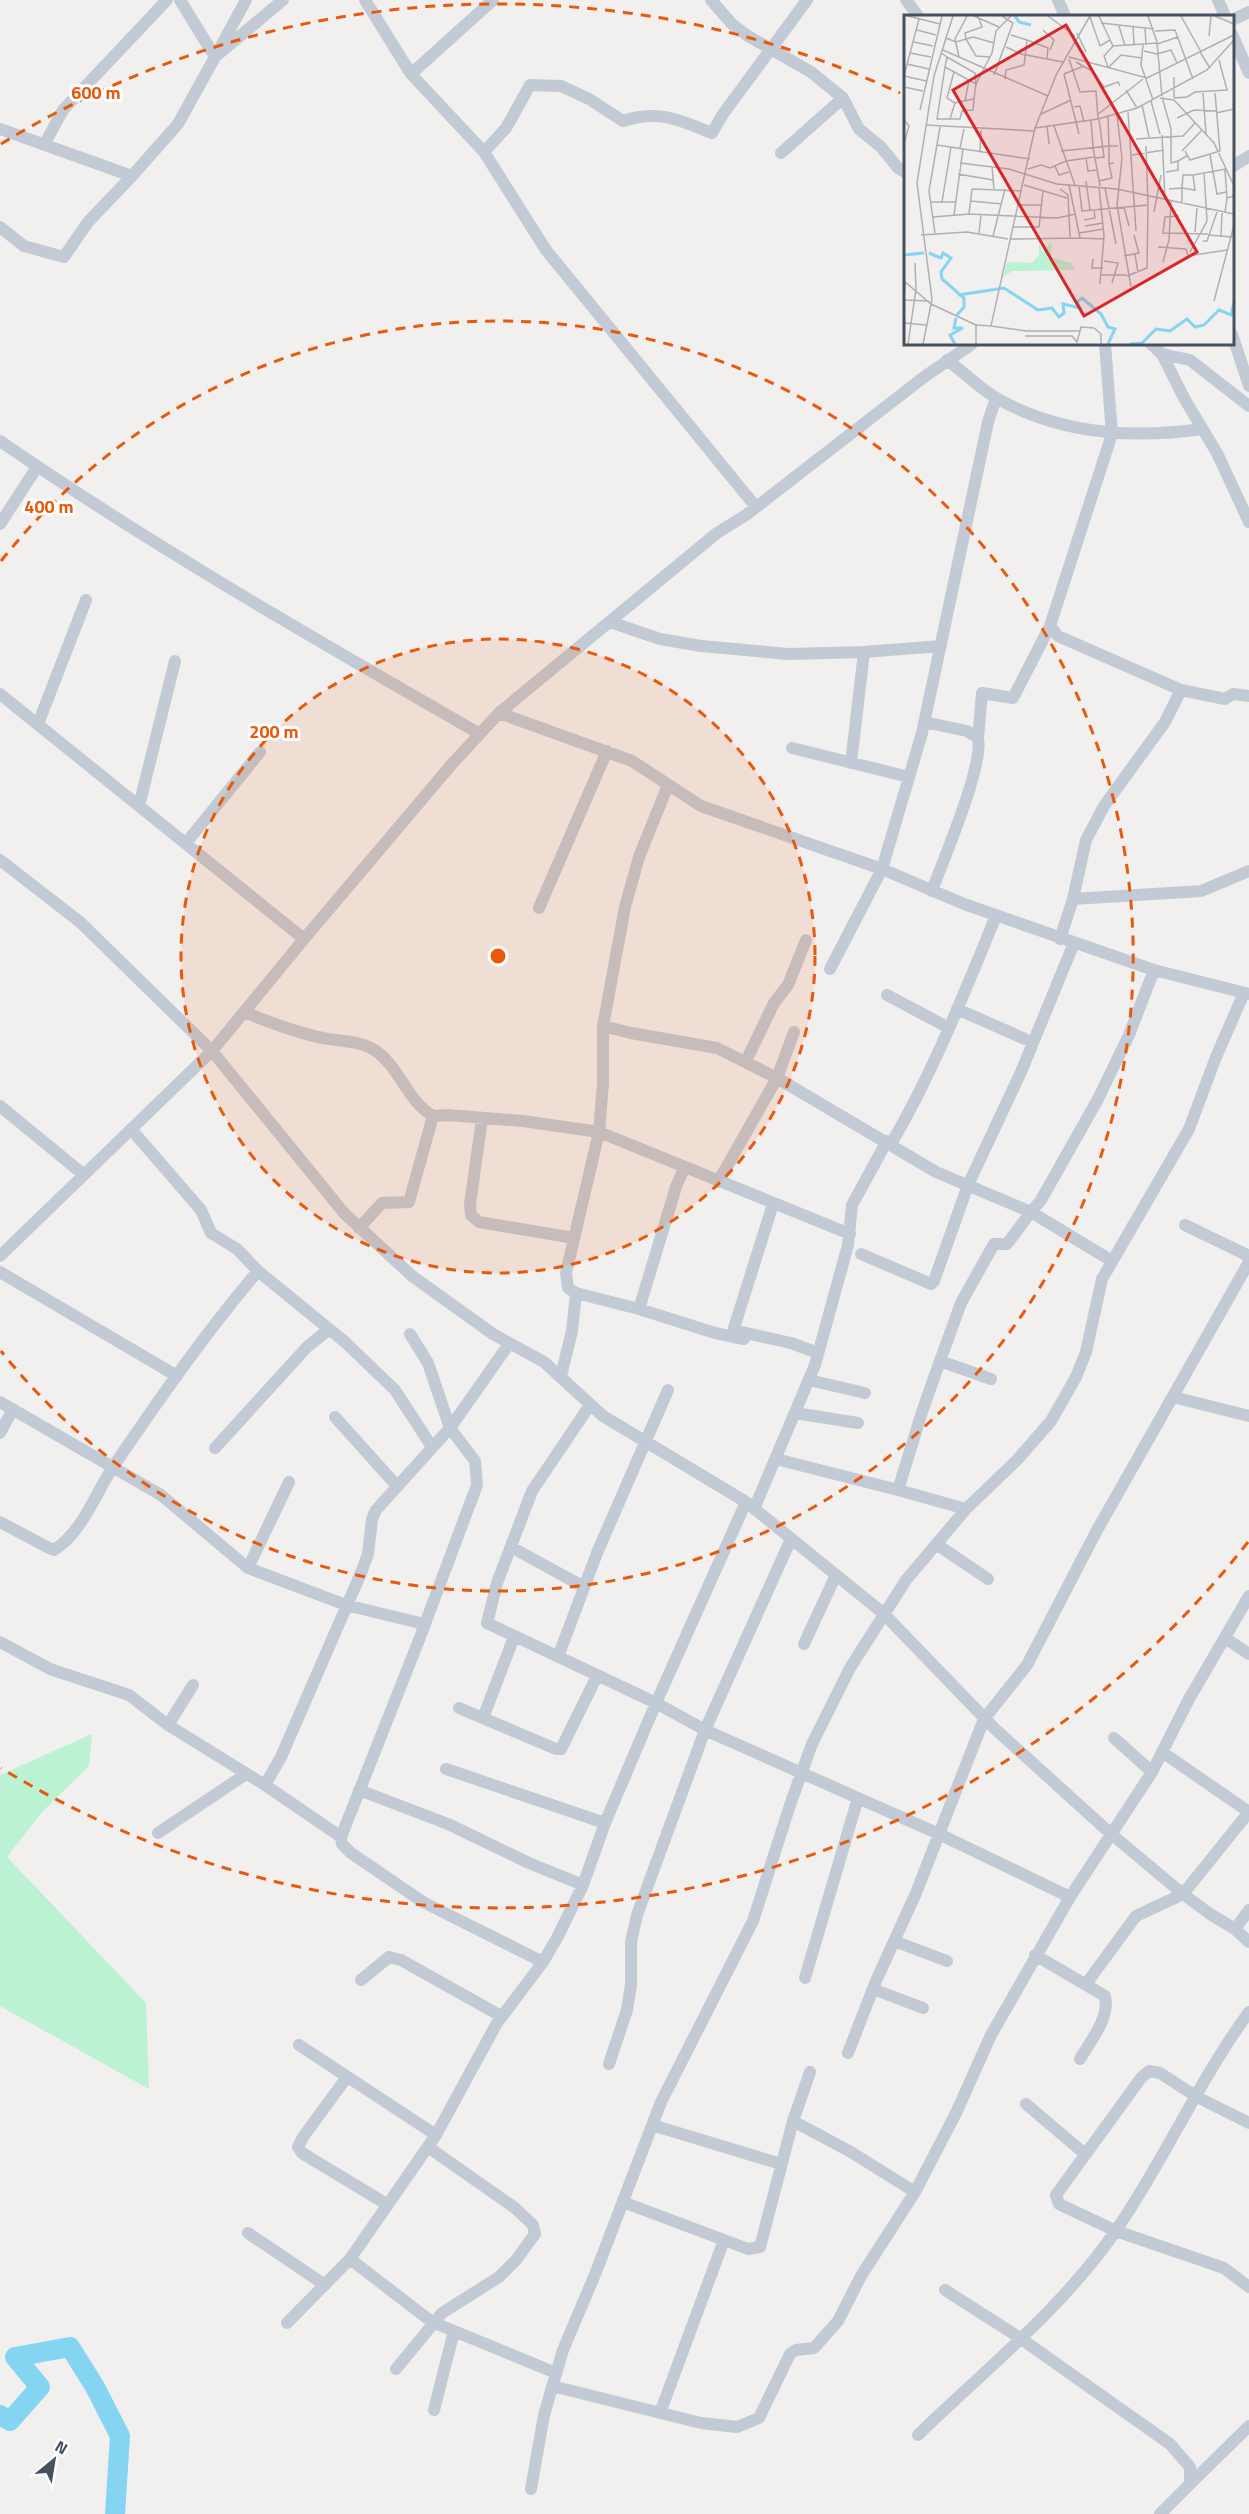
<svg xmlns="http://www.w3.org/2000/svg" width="1249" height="2514" viewBox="0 0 1249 2514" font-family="'Titillium Web',sans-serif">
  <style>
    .green { fill: #baf2d3 }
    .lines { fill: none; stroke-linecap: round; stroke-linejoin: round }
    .river { stroke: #85d5f2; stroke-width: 20 }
    .minor { stroke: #c2cad5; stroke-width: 12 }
    .ring { fill: none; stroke: #e8590c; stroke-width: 3; stroke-dasharray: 10 8 }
    .inset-river { fill: none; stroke: #85d5f2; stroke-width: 3 }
    .inset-road { fill: none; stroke: #adb0b5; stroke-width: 1.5 }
    .view { fill: #d62828; fill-opacity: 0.15; stroke: #d62828; stroke-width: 3 }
    .inset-edge { fill: none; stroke: #46515e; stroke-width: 3 }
    .centre { fill: #e8590c; stroke: #fff; stroke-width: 3 }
    .ring-label { font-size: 18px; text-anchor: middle; font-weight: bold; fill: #e8590c; stroke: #fff; stroke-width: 6; stroke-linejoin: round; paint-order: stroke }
  </style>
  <rect width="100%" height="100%" fill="#f2efef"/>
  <path class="green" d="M92,1734L89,1766L42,1812L7,1857L146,2003L149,2089L0,2006V1775Z"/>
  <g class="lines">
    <path class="river" d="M0,2415L10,2421L40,2387L15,2357L70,2347L95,2387L120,2436L115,2514"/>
    <path class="minor" d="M180,0L215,57L246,0
      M365,0L411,74L484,152L546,250L756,507
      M711,0L732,24L748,36L811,72L843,98L859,129L881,147L898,168L906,173
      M906,0L918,16
      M1058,0L1065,16
      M1218,0L1225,16
      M1232,20L1249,12
      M1232,34L1249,73
      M411,74L493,0
      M0,129L132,176L178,124L215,57L283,0
      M44,145L63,110L167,0
      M484,152L506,128L530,85L561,86L589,99L623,121C658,109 679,120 712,133L723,114L807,0
      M781,153L843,98
      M1232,167L1249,156
      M0,227L24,246L64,257L88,222L132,176
      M1232,334L1249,386
      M1151,344L1162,354L1190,360L1249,406
      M1162,354L1184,398L1217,453L1249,522
      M947,360C964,372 980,389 998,399C1061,434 1132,439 1202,429
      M0,441C154,547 318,641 480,734
      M0,524L37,467
      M610,622L660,639L701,646L788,654L864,652L941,646
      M1181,690L1225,699L1233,694L1249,696
      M0,694L304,939
      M499,713L632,761L701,806L882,869L964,904L1154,970L1249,994
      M924,722L967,731L978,738C984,766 943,860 932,891
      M38,724L86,600
      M978,738L982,693L1013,698L1050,626
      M792,748L909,777
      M851,763L864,652
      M139,806L175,661
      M186,843L260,752
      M0,860L80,922L212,1051L344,1213L412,1276L493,1334L544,1362L603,1416L746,1502L883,1613L994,1728L1110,1833L1183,1894L1210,1914L1235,1929L1249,1942
      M1073,899L1201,891L1249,871
      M539,908L607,751
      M1060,939L1073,899L1086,840L1104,806L1165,722L1181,690L1058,636L1050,626L1112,434L1105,344
      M830,969L882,869L922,733L988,422L996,398
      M887,995L949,1028
      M957,1009L1025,1039
      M244,1012C269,1022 297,1033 323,1038C341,1042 360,1040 376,1051C400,1068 408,1102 433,1116L448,1115L523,1121L599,1132L850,1234
      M603,1026L631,1033L717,1048L777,1078L936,1172L1031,1212L1041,1200L1098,1099L1129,1035L1154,970
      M746,1061L774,1003L788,985L806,940
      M0,1106L84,1175
      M482,1119L470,1204L471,1215L479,1222L574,1238
      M131,1129L201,1210L211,1233L237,1249L258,1271L345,1342L395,1390L432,1447
      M891,1144C934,1071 964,993 996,916
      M718,1182L777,1078L794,1032
      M773,1204L734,1328L737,1331L791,1343L818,1353
      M1185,1225L1249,1256
      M359,1228L382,1203L409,1202L433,1116
      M861,1254L931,1284L934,1281L968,1185L1021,1072L1074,943
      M0,1256L212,1051L304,939L452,764L499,713L717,533L746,515L924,377L972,344
      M0,1272L177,1376
      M576,1293L639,1309L715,1333L744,1339
      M639,1309L676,1187L684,1168
      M509,1344L450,1428L475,1461L477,1485L419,1640L341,1837L342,1844L351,1853L423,1902L543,1962
      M940,1361L961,1303L994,1244H1007L1031,1212L1112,1261
      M561,1376L572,1331L576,1293L568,1288L566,1273L599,1132L603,1083V1026L625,907L639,857L668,785
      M809,1380L865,1393
      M1173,1397L1249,1416
      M0,1402L161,1495L248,1568L346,1605L424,1624
      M590,1405L532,1491L497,1583L487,1623L656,1703L705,1730L939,1834L1070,1897L1152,1772L1189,1699L1249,1596
      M795,1413L858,1423
      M335,1417L397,1486
      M0,1433L13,1409
      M215,1448L307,1347L328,1330
      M776,1459L898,1490L922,1412L940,1361L991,1379
      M898,1490L966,1509
      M754,1509L815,1365L848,1245L852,1205L887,1141
      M0,1522L49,1548L54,1550C84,1531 96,1491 115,1464C160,1398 206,1332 258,1271
      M936,1544L988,1579
      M511,1547L584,1587
      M248,1568L289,1482
      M1225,1638L1249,1654
      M0,1642L50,1669L129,1695L168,1725L265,1785L341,1837
      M804,1644L836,1575
      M558,1657L597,1553L668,1390
      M459,1708L556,1749H561L597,1676
      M483,1718L514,1637
      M168,1725L193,1685
      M1114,1738L1152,1772
      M1162,1752L1249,1812
      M446,1769L605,1823
      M265,1785L281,1757L361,1573L368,1554L372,1519L376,1510L450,1428L428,1363L410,1334
      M359,1790L448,1824L529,1863L583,1885
      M158,1833L246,1774
      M1235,1929L1249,1910
      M894,1941L947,1961
      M1035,1955L1105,1996C1110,2018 1091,2040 1080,2059
      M805,1978L858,1798
      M361,1980L389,1957L401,1960L501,2016
      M1086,1984L1136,1916L1183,1894L1249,1812
      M873,1989L923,2008
      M299,2045L436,2135
      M848,2053L876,1981L916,1893L984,1719L1027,1665L1096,1532L1249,1262
      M609,2064L627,2010L631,1985V1942L637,1915L705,1730L791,1539
      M347,2077L303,2137L298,2147L302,2153L388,2205
      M1026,2104L1085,2154
      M793,2121L851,2152L915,2192
      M1249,2123L1197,2097L1160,2073L1149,2071L1141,2078L1056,2195L1059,2204L1116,2231L1224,2268L1249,2287
      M652,2125L781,2164
      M623,2202L748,2249L760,2247L793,2121L810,2072
      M248,2233L325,2285
      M350,2259L432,2322L556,2373
      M945,2290L1020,2338L1170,2444L1190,2467V2484L1160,2514
      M287,2323L350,2259L436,2135L497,2023L543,1962L557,1938L583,1885L605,1823L656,1703L746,1502
      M396,2369L442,2313L499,2277L516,2260L535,2234L533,2225L515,2208L428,2147
      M552,2386L701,2423L737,2427L759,2418L790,2354L796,2350L814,2348L838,2321L861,2276L915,2192L956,2113L991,2035L1070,1897
      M434,2410L454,2331
      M660,2413L724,2240
      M918,2435C986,2369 1063,2308 1117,2229C1165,2159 1199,2080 1249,2012
      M1190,2484L1249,2426
      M531,2489L544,2415L563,2350L596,2272L661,2102L753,1921L790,1805L812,1744L850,1668L906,1580L966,1509L1017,1460L1051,1421L1076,1377L1086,1352L1102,1279L1189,1129L1216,1057L1244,993"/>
  </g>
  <circle cx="498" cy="956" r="317" fill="#e8590c" fill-opacity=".12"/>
  <g class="ring">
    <circle cx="498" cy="956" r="317"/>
    <path d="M1 561A635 635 0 1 1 1 1351"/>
    <path d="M1248 1542A952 952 0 0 1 1 1768M1 144A952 952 0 0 1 900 93"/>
  </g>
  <g transform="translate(904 15)">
    <rect width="330" height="330" fill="#f2efef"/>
    <path d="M148,226L147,242L167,248L171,255L108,256L99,262L103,247L128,248L135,240V227L139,236Z" fill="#baf2d3"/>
    <path class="inset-river" d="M111,1L115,7L127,10M25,238L37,243L39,238L47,243L37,257L38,264L60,283V292L53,300M0,240L20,238M54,280L100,273L134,295L148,293L155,302L160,298L159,289L176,293L173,287L178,283L197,299L204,312L211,314L204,329M51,329L46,320L59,313H50L52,303M226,329L238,328L252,314L266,316L283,304L291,312L300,310L315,295L327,300L330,287"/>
    <path class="inset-road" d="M4,1L36,9M70,1L95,12M74,1L78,12L61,18L62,24L72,41L86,42M144,1L171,21M195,1L209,31L253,28L258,81M244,1L253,27M277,1L297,37M311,1L330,9M186,2L196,31L206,25M197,8L250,14M215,11L221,31M229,11L230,30M241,12L242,30M13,15L32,20M139,15L150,25L146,35M251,16L271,15L289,64M173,18L182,37M305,21L307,1M42,23L52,27L69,22L90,28M123,25L144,33L143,43M10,27L29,31M253,29L274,22M239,30L237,50L249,85M102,32L117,39L159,47M39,35L144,81M240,36L253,39L267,35L273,48M296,37L306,53M6,38L27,42M37,38L43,42L41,52L72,69L71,58L43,42M55,42L51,24L63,1M165,42L243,63L330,20M165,44L176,77L192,76L194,104M172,47L188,56L200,72L214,67L216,71M3,49L25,54M41,52L33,104H46L51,88L70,84L72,69L88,38L92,16L107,1M204,52L200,41L209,31M205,52L217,40L238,43M50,57L43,83L51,88M160,59L175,119M160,59L180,51M90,60L109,8L98,1M0,61L15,4M0,61L22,66M101,64L102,55L120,50L123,25L107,20M0,72L19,76M222,75L233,93M299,78L302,119M258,82L267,114V148L274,146M256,83L270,85L310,128L330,171M270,83L283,82L291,77L323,75L315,45M270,83V62M61,86L65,65M247,86L256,119M238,90L245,122M170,92L176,91L180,107M16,95L38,1M224,97L232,216M312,98L330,94M137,99L167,85M193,100L239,64M213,100L218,143L213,190L227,272M273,103L290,95L312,96M46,104H56L58,96L69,95L70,84M0,105L5,111L0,129M187,106L189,132M22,110L131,116M143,111L145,129M150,111L171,170M131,113L194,104L233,93L303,55L330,25M258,120L261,185M232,124L279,121L291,108M33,130L59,134L50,200M189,132L196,171M56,133L60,114M59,134L126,144M76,136L77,115M157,136L205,131L204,102M278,136L298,115M281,136L286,145L316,136L311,78M228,140L260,135M306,140L313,179L322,177M0,143V166M182,143L184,156L193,155M192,143L200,142L195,104M56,148L105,154L153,169L213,174L330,199M205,149V131H214M151,151L155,160L165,157M88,152L90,174M124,154L137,150L146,153L162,146L190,142M321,155L323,183M262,157L274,155V146L284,140M54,159L89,165M182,166L186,195M195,166L208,163L205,149L210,148M120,170L163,183M165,170L176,223L200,224M175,172L178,196L244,190L242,131M195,172L200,221L196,269M201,173L212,229M156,174L164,180L166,222M265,174L278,173L279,160H289M118,176L68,174L65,199L153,203L172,199M67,186L98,189M26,187H51M38,187L47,132M278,189V173L291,175L289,160L322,154M115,190H137M220,192L225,211M250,197L257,160M321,198L323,183L330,181M275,201L261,202L259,218L304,219M29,202L66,199M180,205L191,203L190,195M181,211L199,208M108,212H135L139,176M291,217L293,193M31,218L25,176L36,112M75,218L77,200M175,218L200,214M17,220L63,217L104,224M304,220L328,222M89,221L101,174M317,221L318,198M106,224L176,223M299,226H303L313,197M254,232L282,234L284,241L323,235M286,237L303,206L300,157M231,239L234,258M220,241L235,238L230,220M189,244L188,253H199M200,246L214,248L208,268M259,247L265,225L267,186M198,260H223M223,261L243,253L244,190M0,266L27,289L72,310M0,285L25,286M0,285L1,267M310,286L330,210M0,308L22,310M87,311L122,316H176L177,312L190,313L197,319V329M121,321H168L173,327L176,316M4,329L12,274L11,248M19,329L28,284L13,168L30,61L49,1M72,329V310L87,311L131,113L153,58L186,1"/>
    <path class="view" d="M162,10L293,237L180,301L49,75Z"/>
    <rect width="330" height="330" class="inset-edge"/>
  </g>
  <circle cx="498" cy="956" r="9" class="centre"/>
  <g class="ring-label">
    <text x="96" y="99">600 m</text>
    <text x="49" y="513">400 m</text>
    <text x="274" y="738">200 m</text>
  </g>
  <g transform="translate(54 2460) rotate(30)" stroke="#ffffff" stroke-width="4.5" paint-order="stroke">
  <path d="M0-4.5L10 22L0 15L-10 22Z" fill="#46515e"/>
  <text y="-9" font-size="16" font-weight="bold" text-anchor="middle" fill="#46515e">N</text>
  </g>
</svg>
